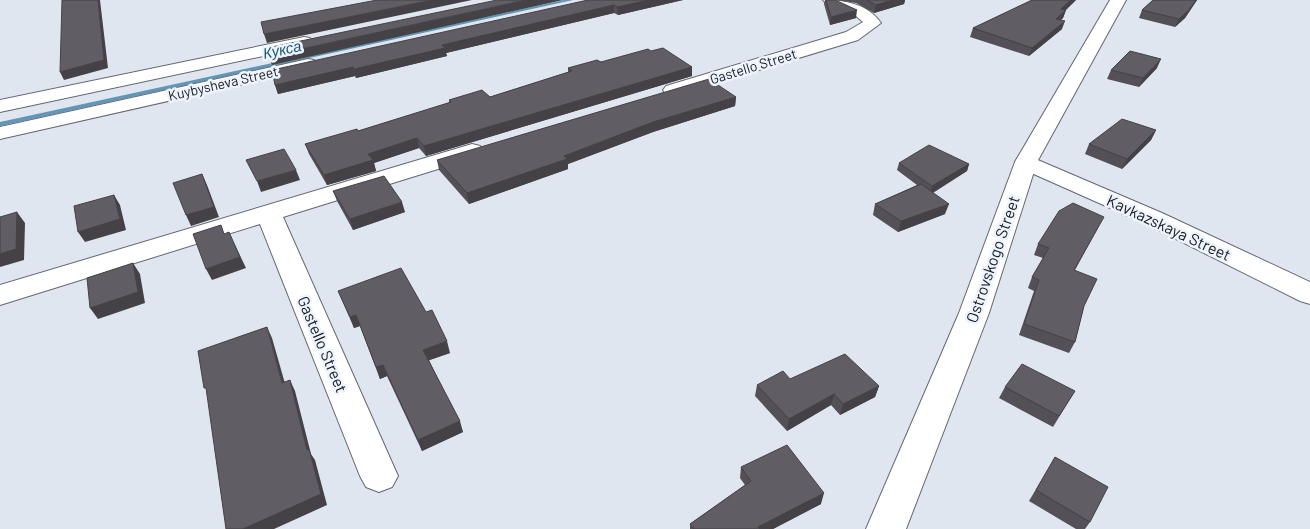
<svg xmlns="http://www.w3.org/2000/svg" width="1310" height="529" viewBox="0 0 1310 529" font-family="Barlow,sans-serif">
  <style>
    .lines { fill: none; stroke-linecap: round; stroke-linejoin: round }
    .stream { fill: #6197b6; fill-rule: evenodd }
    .street-casing { stroke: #626770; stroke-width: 2 }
    .secondary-casing { stroke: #626770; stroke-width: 2 }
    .street { fill: #fff; fill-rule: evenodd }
    .secondary { fill: #fff; fill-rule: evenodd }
    .wall { fill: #535057 }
    .shaded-wall { fill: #444147 }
    .building { fill: #615d65; stroke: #444147 }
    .labels { text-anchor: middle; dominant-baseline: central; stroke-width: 5; stroke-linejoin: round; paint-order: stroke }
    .far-street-label { font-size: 14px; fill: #181a1d; stroke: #edf4fd }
    .far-water-label { font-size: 15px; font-style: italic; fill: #215a78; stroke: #edf4fd }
    .street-label { font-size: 16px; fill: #181a1d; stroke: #edf4fd }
  </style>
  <rect width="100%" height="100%" fill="#e0e6f0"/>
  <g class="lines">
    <path class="stream" d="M564,0H573L0,126V122Z"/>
    <g class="street-casing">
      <path id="street" d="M823,0C845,0 868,4 881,23L858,40L680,94L673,96L666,94L663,90L666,86L846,32L863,22L856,16L826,3Z
        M304,37L310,38L313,42L310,46L0,112V100Z
        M308,59L314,60L317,64L314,68L0,139V127Z
        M472,144L480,146L483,151L480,156L283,217L398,476L392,487L379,492L366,487L360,476L260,224L0,305V285Z
        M1026,155L1162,213L1310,282V304L1300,301L1144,223L1018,167L1015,162L1018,157Z"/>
    </g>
    <g class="secondary-casing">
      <path id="secondary" d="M1110,0H1126L1037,162L989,313L906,529H866L959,313L1015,162Z"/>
    </g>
    <use href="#street" class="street"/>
    <use href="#secondary" class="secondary"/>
  </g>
  <path class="wall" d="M588,0H683L618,15L614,13L446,53L447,56L356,78L355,76L278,94L275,85Z
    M825,0H835L856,18L830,25L824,4Z
    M836,0H905L904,4L874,13L856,3Z
    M1032,0H1076L1066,10L1063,18L1061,20L1062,29L1029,56L970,37L973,28Z
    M1153,0H1197L1185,18L1175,27L1139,18L1142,10Z
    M651,51L692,67V76L426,156L419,148L374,163L376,171L327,185L309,154L305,144L358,131L449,103V100L490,97L568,72V68L601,62Z
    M1157,68L1139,87L1107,79L1111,70Z
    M736,97L735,106L653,132L568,164V169L469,204L439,170L437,160Z
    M1156,130L1151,140L1122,169L1085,154L1089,144Z
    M899,163L969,164L967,171L933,193L945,214L898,232L873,215L875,204L917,185L897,170Z
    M333,191L405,212L353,230L337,201Z
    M1098,228L1075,270L1084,306L1075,342L1069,353L1019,335L1034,291L1028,288L1032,277L1043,258L1034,255L1038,244Z
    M338,291L450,353L429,360L463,432L422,451L387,376L380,379L360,326L354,328Z
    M790,379L879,386L875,397L840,415L831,405L787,431L755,396L757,385Z
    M1005,387L1075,391L1053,427L999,398Z
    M1055,457L1090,522L1085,529H1076L1029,501Z
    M741,467L821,504L773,529H690V524L745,485L740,478Z"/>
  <path class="shaded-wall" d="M98,0H100L108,68L64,80L60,72Z
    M432,0H472L267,43L264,34Z
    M526,0H563L272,65L269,56Z
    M649,0H683L618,15L617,7Z
    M893,0H905L904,4L874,13L876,5Z
    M1071,0H1076L1058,17L1061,9Z
    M1196,0H1197L1185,18L1175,27L1179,19Z
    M614,5V13L446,53L447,56L356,78L354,69L442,45Z
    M857,10L856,18L830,25L831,17Z
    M1066,10L1063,18L1053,27L1056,19Z
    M1065,21L1062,29L1029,56L1032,48Z
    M1161,59L1157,68L1139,87L1143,78Z
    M353,67L355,76L278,94L275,85Z
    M692,67V76L426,156L424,146Z
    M736,97L735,106L653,132L568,164V169L469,204L467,193L653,122Z
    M1156,130L1151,140L1122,169L1127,159Z
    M417,138L419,148L374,163L376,171L327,185L324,175L368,154Z
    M969,164L967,171L930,194L932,186Z
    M296,170L300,180L261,192L257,181Z
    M202,174L207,185L219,217L191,226L186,215Z
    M114,195L120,205L126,230L85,242L78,232Z
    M402,202L405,212L353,230L350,219Z
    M949,204L945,214L898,232L901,221Z
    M17,212L25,223L24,260L0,267V254Z
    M234,243L246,268L212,280L206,269Z
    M133,263L140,274L145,303L98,319L90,308Z
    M356,315L360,326L354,328L350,317Z
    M267,327L272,338L288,394L282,383Z
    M447,341L450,353L427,361L423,350Z
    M383,365L387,376L380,379L376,367Z
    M290,380L295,391L311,454L315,460L327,505L274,529H243Z
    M879,386L875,397L840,415L843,404Z
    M834,394L831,405L787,431L789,419Z
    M460,421L463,432L422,451L418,440Z
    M824,493L821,504L773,529H758V527Z"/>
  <path class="building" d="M62,0H98L104,60L60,72Z
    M377,0H432L264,34L261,22Z
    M497,0H526L269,56L267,48Z
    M588,0H649L617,7L614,5L442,45L445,48L354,69L353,67L275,85L272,70Z
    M826,0H835L857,10L831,17Z
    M867,0H893L876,5Z
    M1032,0H1071L1061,9L1066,10L1056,19L1065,21L1032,48L973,28Z
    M1153,0H1196L1189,10L1179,19L1142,10Z
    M663,48L692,67L424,146L417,138L368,154L373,160L324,175L305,144L357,129L358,131L451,102L449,100L482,90L490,97L572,71L568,68L597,60L601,62L648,49L651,51Z
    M1130,51L1161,59L1143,78L1111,70Z
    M709,79L736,97L653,122L564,156L567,159L467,193L437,160Z
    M1122,119L1156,130L1127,159L1089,144Z
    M929,145L969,164L932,186L899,163Z
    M284,149L296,170L257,181L246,160Z
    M202,174L214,207L186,215L173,183Z
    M384,176L402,202L350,219L333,191Z
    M921,184L949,204L901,221L875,204Z
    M114,195L120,219L78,232L74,206Z
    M1073,203L1104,217L1074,270L1097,279L1084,306L1075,342L1024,324L1039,280L1032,277L1049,248L1038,244L1059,211Z
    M17,212L16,249L0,254V217Z
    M221,225L224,234L229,232L240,257L206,269L193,234Z
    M133,263L138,292L90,308L87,278Z
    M401,268L426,312L432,310L447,341L423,350L460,421L418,440L383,365L376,367L356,315L350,317L338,291Z
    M267,327L282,383L290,380L307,450L309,449L321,494L243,529H226L206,388H204L198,351Z
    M845,354L879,386L843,404L834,394L789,419L757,385L783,371L790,379Z
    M1022,364L1075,391L1059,416L1005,387Z
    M787,445L824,493L758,527L760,529H694L690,524L751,481L741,467Z
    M1055,457L1108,487L1090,522L1036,490Z"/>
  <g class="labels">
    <g class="far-street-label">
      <text transform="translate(753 66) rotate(-17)">Gastello Street</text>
      <text transform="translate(223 83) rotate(-13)">Kuybysheva Street</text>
    </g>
    <g class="far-water-label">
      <text transform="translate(282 49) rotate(-12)">Кукса</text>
    </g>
    <g class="street-label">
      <text transform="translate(1169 227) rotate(25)">Kavkazskaya Street</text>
      <text transform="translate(992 259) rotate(-71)">Ostrovskogo Street</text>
      <text transform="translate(323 344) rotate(67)">Gastello Street</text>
    </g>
  </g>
</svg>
